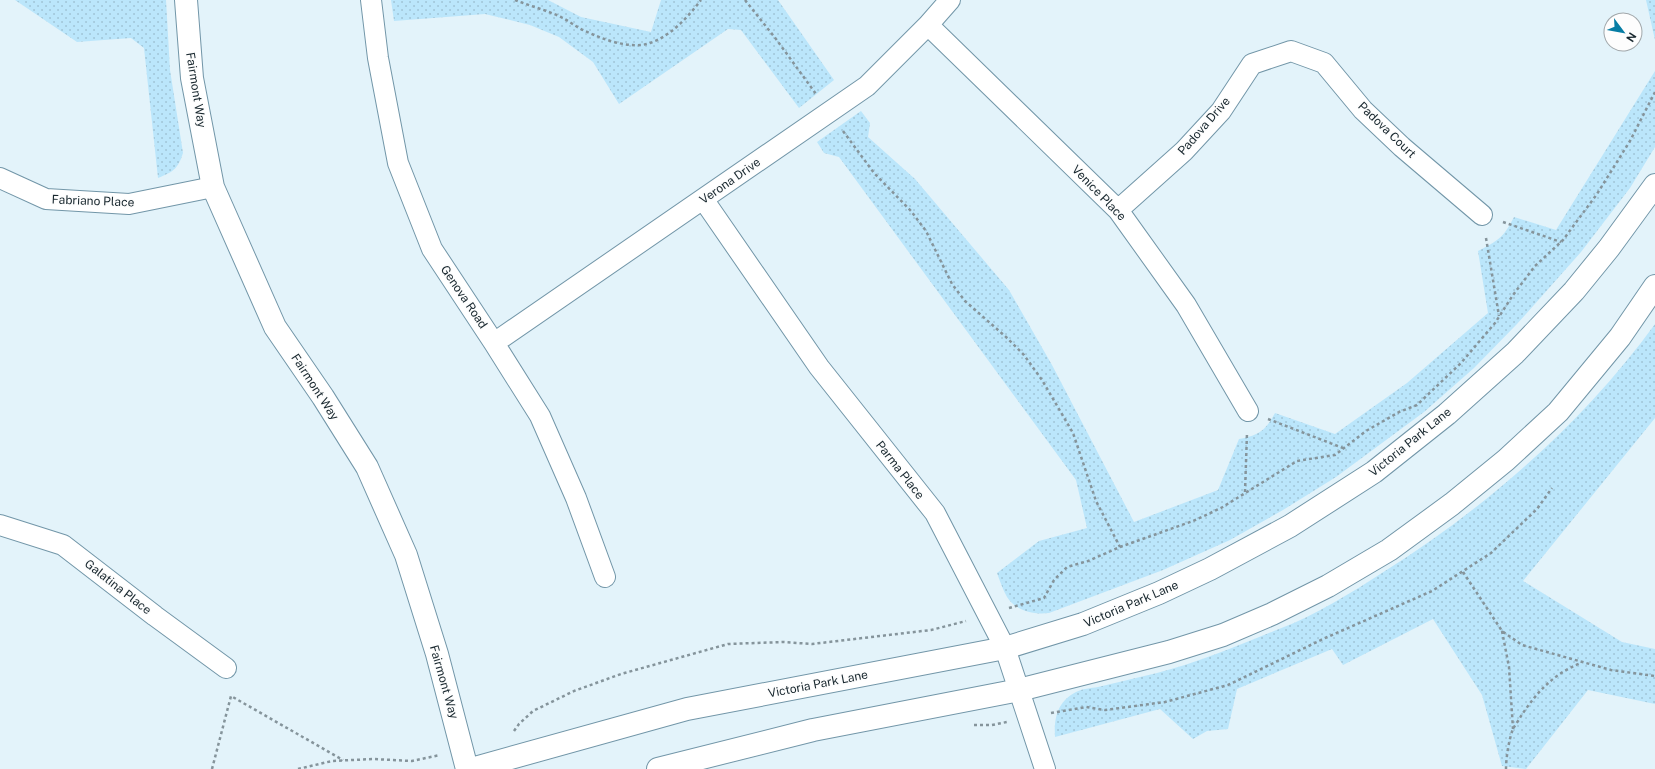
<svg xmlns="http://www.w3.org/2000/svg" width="1655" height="769" viewBox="0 0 1655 769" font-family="'Public Sans',sans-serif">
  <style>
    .grass { fill: url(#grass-dots) }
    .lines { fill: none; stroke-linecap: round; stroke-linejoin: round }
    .street-casing { stroke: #7296a8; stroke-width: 22 }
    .secondary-casing { stroke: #7296a8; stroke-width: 24 }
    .path { stroke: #85949b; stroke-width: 2.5; stroke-dasharray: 3 3; stroke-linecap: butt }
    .street { stroke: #fff; stroke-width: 20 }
    .secondary { stroke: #fff; stroke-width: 22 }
    .labels { text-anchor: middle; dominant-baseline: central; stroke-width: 3; stroke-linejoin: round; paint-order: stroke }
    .street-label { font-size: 12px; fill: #18272e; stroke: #fdfdfd }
  </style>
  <defs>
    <pattern id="grass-dots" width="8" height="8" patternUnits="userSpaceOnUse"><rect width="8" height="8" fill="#bbe6fb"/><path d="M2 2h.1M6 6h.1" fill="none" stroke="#a0c5d7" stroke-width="1.8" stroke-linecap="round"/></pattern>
  </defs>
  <rect width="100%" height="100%" fill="#e3f3fa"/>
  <path class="grass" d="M15,0H166L170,70L183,153C178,169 173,172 158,178L144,48L131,38L77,42Z
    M391,0H548L581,17L651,32L661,0H778L834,80L799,108L741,30L728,29L619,104L593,62L559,37L530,25L485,14L394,21Z
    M1646,0H1655V40Z
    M1655,71V147L1630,188L1581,252L1517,324L1474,368L1424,412L1336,477L1283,510L1230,540L1163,570L1049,613C1034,615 1016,611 1007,597C1003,590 1000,581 997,573L1039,541L1087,528L1076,480L839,157L824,153L817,142L861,111L870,123L868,137L915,179L1009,290L1052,365L1134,522L1218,490L1239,439C1259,435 1265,431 1275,413L1335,434L1407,383L1488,313L1478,251C1498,241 1504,237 1514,217L1556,230Z
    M1655,324V418L1523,581L1622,642L1655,649V704L1588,690L1526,769L1502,766L1482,695L1433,619L1343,665L1332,649L1237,689L1228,729L1207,731L1193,739L1160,709L1055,737C1054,718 1057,702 1076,692C1082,689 1091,688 1098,687C1118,682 1137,678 1157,673C1197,663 1240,645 1279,629C1316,615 1351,593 1385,571C1488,506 1583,423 1655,324Z"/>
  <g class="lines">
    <g class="street-casing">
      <path id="street" d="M371,0L378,58L398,163L432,249L494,343L540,416L576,498L605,577
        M928,25L1118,210L1186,305L1248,411
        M0,178L46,199L129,204L213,187
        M703,199L819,367L935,513L1005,648L1045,769
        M1118,210L1184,151L1221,111L1252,64L1291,51L1324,63L1363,110L1402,147L1482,215
        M494,343L867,86L928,25L950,0
        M0,525L63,545L155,616L226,668"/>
    </g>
    <g class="secondary-casing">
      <path id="secondary" d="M186,0L192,78L213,187L275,327L323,397L367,467L406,555L437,654L467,769
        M471,769L687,709L1005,648L1083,624L1159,593L1210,569L1290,526L1374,472L1447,414L1515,353L1574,291L1609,248L1655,185
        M658,769L813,730L1019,690L1169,652L1223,635L1272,614L1328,586L1389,550L1452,504L1506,460L1558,412L1620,337L1655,286"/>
    </g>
    <path class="path" d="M515,0C530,6 546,10 561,17C569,21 576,27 585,31C602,39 631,50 650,43C671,36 688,17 701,0
      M745,0L776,39L816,94
      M843,131L874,173L911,211L926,231L952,284L965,301L1006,337L1024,355L1042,380L1073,433L1096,501L1120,547
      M1503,222L1561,242
      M1486,238L1499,316
      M1268,419L1343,448
      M1245,492L1247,433
      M1463,572L1502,631L1522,645L1611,670L1655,676
      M1009,608L1044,598L1054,580L1067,567L1088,561L1120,547L1193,521L1221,508L1297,461L1335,455L1366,431L1399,412L1417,405L1461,363L1495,323L1513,295L1535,266L1563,240L1597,194L1630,141L1655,92
      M1502,631L1509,667L1513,729
      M1051,713L1086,707L1105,710L1165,702L1228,685L1323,639L1432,591L1491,553L1537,509L1552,488
      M974,725H992L1007,722
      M514,731L519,724L533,711L574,691L621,674L728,644L783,642L812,644L931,630L966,621
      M212,769L231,696L343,760
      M298,769L332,761L373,759L412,761L440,755
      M1506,769C1506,758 1509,739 1513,729C1515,725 1519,720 1521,716C1537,692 1553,674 1581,663"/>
    <use href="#street" class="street"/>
    <use href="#secondary" class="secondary"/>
  </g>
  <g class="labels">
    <g class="street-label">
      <text transform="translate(196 90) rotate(81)">Fairmont Way</text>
      <text transform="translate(1204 126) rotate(-49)">Padova Drive</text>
      <text transform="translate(1387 130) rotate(44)">Padova Court</text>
      <text transform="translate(730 181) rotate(-35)">Verona Drive</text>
      <text transform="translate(1099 193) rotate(46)">Venice Place</text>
      <text transform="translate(93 201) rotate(2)">Fabriano Place</text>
      <text transform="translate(464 297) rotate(56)">Genova Road</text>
      <text transform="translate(315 387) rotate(57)">Fairmont Way</text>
      <text transform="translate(1410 442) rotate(-39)">Victoria Park Lane</text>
      <text transform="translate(900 470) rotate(52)">Parma Place</text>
      <text transform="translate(118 587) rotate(38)">Galatina Place</text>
      <text transform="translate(1131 604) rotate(-23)">Victoria Park Lane</text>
      <text transform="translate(444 682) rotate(74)">Fairmont Way</text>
      <text transform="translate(818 684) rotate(-11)">Victoria Park Lane</text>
    </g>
  </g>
  <g transform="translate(1623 32) rotate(122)"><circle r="19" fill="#fdfdfd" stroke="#a1a7aa"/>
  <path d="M0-3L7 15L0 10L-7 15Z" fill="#067da4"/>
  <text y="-6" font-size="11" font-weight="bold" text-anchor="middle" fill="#18272e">N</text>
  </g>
</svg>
